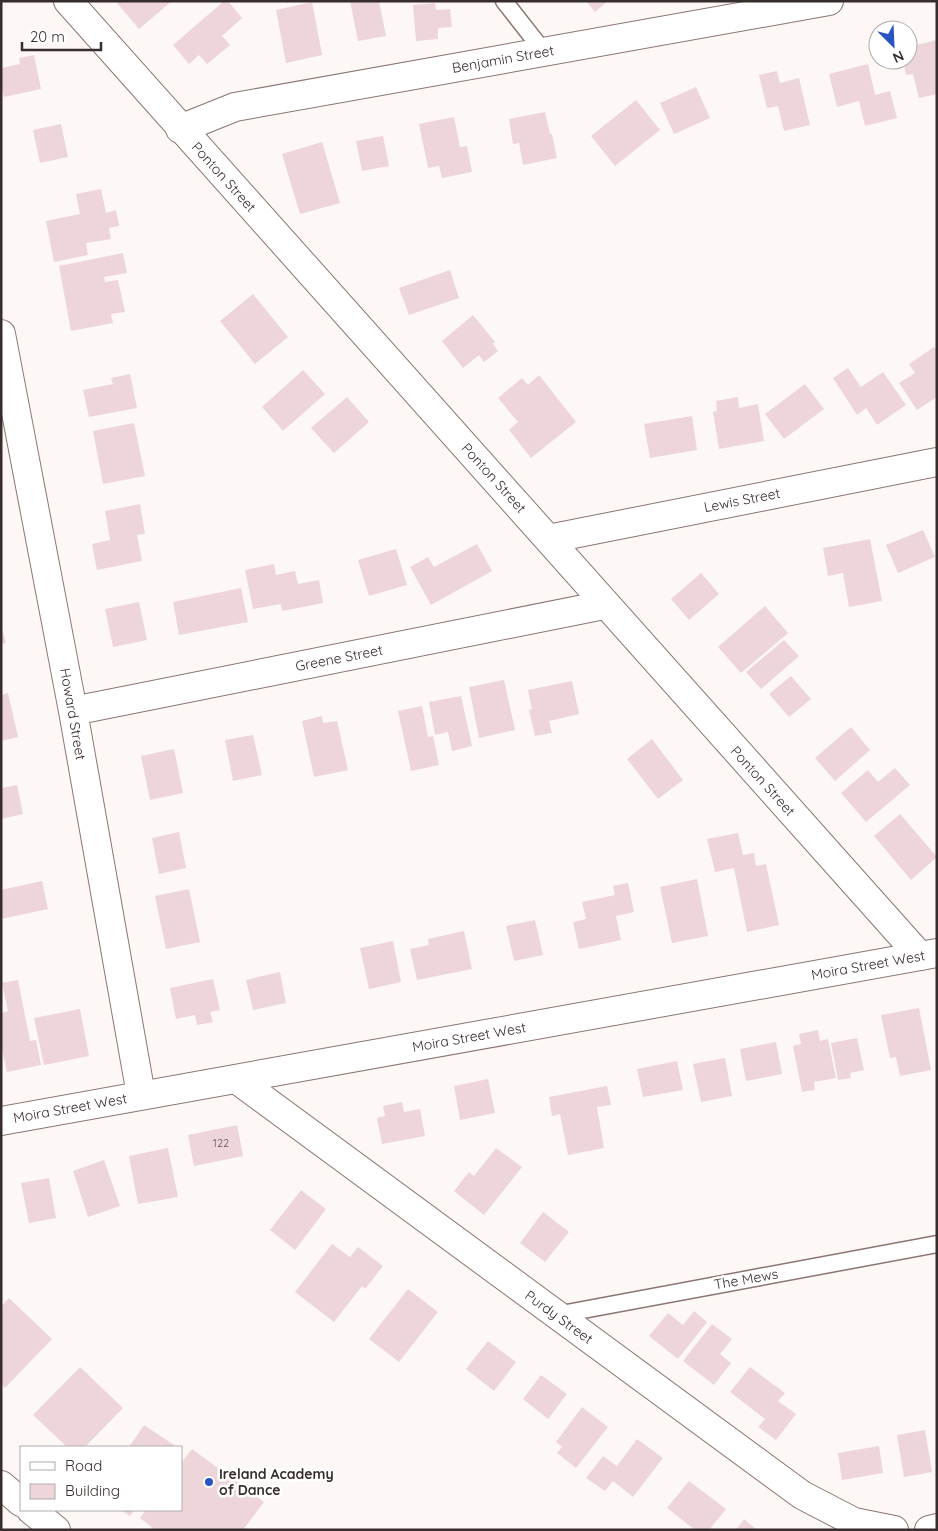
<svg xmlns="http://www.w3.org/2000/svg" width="938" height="1531" viewBox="0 0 938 1531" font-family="Quicksand,sans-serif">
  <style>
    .building { fill: #eed5d9 }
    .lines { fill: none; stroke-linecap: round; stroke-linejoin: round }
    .service-casing { stroke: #8b7571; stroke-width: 19 }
    .minor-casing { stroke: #8b7571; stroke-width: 30 }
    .secondary-casing { stroke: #8b7571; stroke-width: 30 }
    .service { stroke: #fff; stroke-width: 16 }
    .minor { stroke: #fff; stroke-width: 28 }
    .secondary { stroke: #fff; stroke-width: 28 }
    .poi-dot { fill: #2754c2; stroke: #fff; stroke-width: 2 }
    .labels { text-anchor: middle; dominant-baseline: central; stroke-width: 5; stroke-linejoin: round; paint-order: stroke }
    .number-label { font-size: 11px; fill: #655757 }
    .street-label { font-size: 14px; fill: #372d2c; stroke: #fff }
    .poi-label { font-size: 14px; font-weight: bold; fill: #372d2c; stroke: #fff; text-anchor: start }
  </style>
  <rect width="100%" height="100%" fill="#fdf7f6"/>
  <path class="building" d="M118,1H172L139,29L117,3Z
    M224,1H228L242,18L222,36L230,45L207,64L199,55L189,64L173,45Z
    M350,1H379L386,36L358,41Z
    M586,1H608L595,12Z
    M312,2L322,55L286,63L276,10Z
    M435,3L436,10L450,9L452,27L438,28V39L416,41L413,5Z
    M937,40V94L919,98L913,74L906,75L903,60H908V47Z
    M34,55L41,89L4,97L1,86V68L20,64L19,58Z
    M868,64L875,95L890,91L897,118L865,126L859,101L837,107L829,74Z
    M777,71L780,83L799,78L810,125L784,131L778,106L767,108L759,75Z
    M696,87L710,118L674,134L660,103Z
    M636,100L660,130L615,166L591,136Z
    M545,112L550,134H552L557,158L523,165L519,143L513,144L509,119Z
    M454,117L460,147L467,146L472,172L442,178L439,166L428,168L419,124Z
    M61,124L68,157L40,163L33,130Z
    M383,136L389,166L362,171L356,141Z
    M322,142L340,203L300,214L282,154Z
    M101,189L106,213L116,210L119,226L109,228L111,239L86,243L88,255L54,262L46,221L80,214L76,194Z
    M123,253L127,273L104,277L105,282L118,280L125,312L111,314L113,323L71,331L59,266Z
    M450,270L459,298L409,315L399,288Z
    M253,294L288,337L255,364L220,321Z
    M473,315L495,342L493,344L498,351L484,362L479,355L463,368L442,341Z
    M934,347L937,350V397L917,410L899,383L915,373L909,364Z
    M848,368L861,387L883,372L906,405L877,425L866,408L857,415L833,378Z
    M303,370L325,394L283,431L262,407Z
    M130,374L137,408L89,417L83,390L113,384L111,378Z
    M539,375L576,422L531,458L509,430L518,422L498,398L522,378L528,385Z
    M805,384L824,409L784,439L765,414Z
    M347,397L369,422L334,453L311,428Z
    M738,397L739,408L758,404L764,441L719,449L713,412L717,411L716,401Z
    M692,416L697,450L650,458L644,424Z
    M134,423L145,476L103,484L93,431Z
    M140,504L145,534L137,535L142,561L97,570L92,544L110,540L105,511Z
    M923,530L935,557L898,573L886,545Z
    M870,539L882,601L849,607L843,573L828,576L823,548Z
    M477,544L492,571L431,605L410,567L428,557L434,567Z
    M396,549L407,585L369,596L358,560Z
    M274,564L276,575L295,571L298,584L319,580L323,603L282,611L281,604L253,609L245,570Z
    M701,573L719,594L689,620L671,599Z
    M241,588L248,622L179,635L173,602Z
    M139,602L147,640L113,647L105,609Z
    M765,606L788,633L741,673L718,647Z
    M1,625L6,643L1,644Z
    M784,640L799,656L761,689L746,672Z
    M791,676L811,699L789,717L769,694Z
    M504,680L515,730L479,738L469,687Z
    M572,681L579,714L549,721L552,733L535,736L529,710L532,709L528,690Z
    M8,693L18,737L1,741V695Z
    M461,696L472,746L452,751L448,732L435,735L429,702Z
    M422,706L428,737L433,736L439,765L411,771L398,711Z
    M322,716L323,723L337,721L348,770L314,777L302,721Z
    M851,727L870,750L835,781L815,758Z
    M253,735L262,775L233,781L225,740Z
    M652,739L683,780L658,799L627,759Z
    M174,749L183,793L150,800L141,756Z
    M895,768L910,785L866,822L841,793L868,770L878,782Z
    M17,785L23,814L1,819V788Z
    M900,814L937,857L911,880L874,836Z
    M179,832L186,868L159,874L152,838Z
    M738,833L743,855L754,853L756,866L766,864L779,925L747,932L734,868L715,872L707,839Z
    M697,879L708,936L672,943L660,887Z
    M42,881L48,909L1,919V890Z
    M628,883L634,912L616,916L621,940L579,949L573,922L586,919L582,902L615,895L613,886Z
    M189,889L200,942L166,949L155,896Z
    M535,920L543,955L514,961L506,926Z
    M464,931L472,969L417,980L410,949L429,945L428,939Z
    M393,941L401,982L369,989L360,948Z
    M280,972L286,1003L253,1010L246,980Z
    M213,979L220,1010L210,1012L213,1022L197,1025L195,1015L176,1019L170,988Z
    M18,980L30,1041L36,1040L41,1065L7,1072L1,1045V1013L8,1011L2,983Z
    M919,1008L931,1070L900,1076L896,1057L890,1058L881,1015Z
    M80,1009L89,1056L44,1065L34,1018Z
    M818,1030L820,1041L828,1039L836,1078L814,1082L815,1090L802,1092L793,1046L801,1044L799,1034Z
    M857,1038L864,1070L850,1073L851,1078L838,1080L831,1043Z
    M776,1042L782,1074L746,1081L740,1049Z
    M725,1058L732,1096L701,1102L693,1064Z
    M677,1061L683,1090L643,1097L637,1069Z
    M488,1079L495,1113L460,1120L454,1086Z
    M607,1086L611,1105L597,1107L604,1148L568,1155L560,1114L552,1116L549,1097Z
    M402,1102L404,1112L420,1109L425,1136L382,1144L377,1118L385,1116L383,1106Z
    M237,1125L243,1156L194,1166L188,1135Z
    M168,1148L178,1197L138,1204L129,1156Z
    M496,1148L522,1167L484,1215L454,1191L469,1172L474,1176Z
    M104,1160L120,1206L88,1217L73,1171Z
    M49,1178L56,1218L29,1223L21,1183Z
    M301,1190L326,1209L295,1250L270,1230Z
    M543,1212L569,1232L545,1262L520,1243Z
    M332,1244L350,1257L358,1247L383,1266L365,1289L362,1286L334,1322L295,1292Z
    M408,1289L438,1312L399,1362L369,1339Z
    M9,1298L52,1339L5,1388L1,1384V1306Z
    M694,1311L707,1322L678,1359L649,1336L668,1313L683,1325Z
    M712,1324L732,1339L720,1354L731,1363L714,1385L683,1361Z
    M488,1341L516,1362L494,1391L466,1369Z
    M80,1367L123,1408L85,1447H67L33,1415Z
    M750,1367L785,1393L778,1401L796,1414L776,1440L758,1427L765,1419L730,1392Z
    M541,1375L567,1394L548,1419L523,1399Z
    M582,1407L608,1427L576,1468L557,1453L562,1447L556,1442Z
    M144,1425L177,1447H129Z
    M925,1430L932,1472L904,1477L897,1435Z
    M637,1439L663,1458L633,1497L613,1481L605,1491L586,1478L603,1456L617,1466Z
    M879,1446L883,1473L842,1480L838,1453Z
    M192,1449L264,1502L243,1530H155L140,1518L146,1510H181V1463Z
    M689,1481L726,1509L709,1530H695L667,1508Z
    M120,1510H134L130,1516Z
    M744,1519L757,1530H736Z"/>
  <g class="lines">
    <g class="service-casing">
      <path id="service" d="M504,1L544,52
        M556,1315L937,1244"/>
    </g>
    <g class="minor-casing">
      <path id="minor" d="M68,1L920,956
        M180,129L235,107L829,1
        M1,334L73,711L141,1095
        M548,539L937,462
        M73,711L604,605
        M236,1079L802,1495L854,1522L894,1530
        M1,1485L21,1502
        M31,1510L56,1530
        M929,1530L937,1528"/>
    </g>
    <g class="secondary-casing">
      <path id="secondary" d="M1,1121L937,953"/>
    </g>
    <use href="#service" class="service"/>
    <use href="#minor" class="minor"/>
    <use href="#secondary" class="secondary"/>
  </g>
  <circle class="poi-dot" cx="209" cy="1482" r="5"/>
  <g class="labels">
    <g class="number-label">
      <text x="221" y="1143">122</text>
    </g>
    <g class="street-label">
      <text transform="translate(503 59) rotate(-10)">Benjamin Street</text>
      <text transform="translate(224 177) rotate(48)">Ponton Street</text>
      <text transform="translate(494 478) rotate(48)">Ponton Street</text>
      <text transform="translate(742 500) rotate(-11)">Lewis Street</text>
      <text transform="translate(339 658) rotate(-11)">Greene Street</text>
      <text transform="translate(73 714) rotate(80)">Howard Street</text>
      <text transform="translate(763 781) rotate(48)">Ponton Street</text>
      <text transform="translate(868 965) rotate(-10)">Moira Street West</text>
      <text transform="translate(469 1037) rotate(-10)">Moira Street West</text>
      <text transform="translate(70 1108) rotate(-10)">Moira Street West</text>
      <text transform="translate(746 1279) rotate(-10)">The Mews</text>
      <text transform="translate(559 1317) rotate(36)">Purdy Street</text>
    </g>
    <g class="poi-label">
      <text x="219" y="1474">Ireland Academy<tspan x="219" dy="16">of Dance</tspan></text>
    </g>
  </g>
  <rect width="938" height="1531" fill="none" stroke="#372d2c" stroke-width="5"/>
  <rect x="20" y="1446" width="162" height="65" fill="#ffffff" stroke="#afabab"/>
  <rect x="30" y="1462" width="25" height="8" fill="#ffffff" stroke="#afabab"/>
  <text x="65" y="1471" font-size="15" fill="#372d2c">Road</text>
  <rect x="30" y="1484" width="25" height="15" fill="#eed5d9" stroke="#afabab"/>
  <text x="65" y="1496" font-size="15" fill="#372d2c">Building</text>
  <g transform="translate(893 45) rotate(156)"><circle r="24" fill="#ffffff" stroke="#afabab"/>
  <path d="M0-4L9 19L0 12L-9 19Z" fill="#2754c2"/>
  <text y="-8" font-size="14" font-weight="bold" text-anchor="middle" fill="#372d2c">N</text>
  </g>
  <path d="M22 42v8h79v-8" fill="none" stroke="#372d2c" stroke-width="2.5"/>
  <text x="30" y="42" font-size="15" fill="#372d2c" stroke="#ffffff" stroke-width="4" paint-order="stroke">20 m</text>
</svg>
